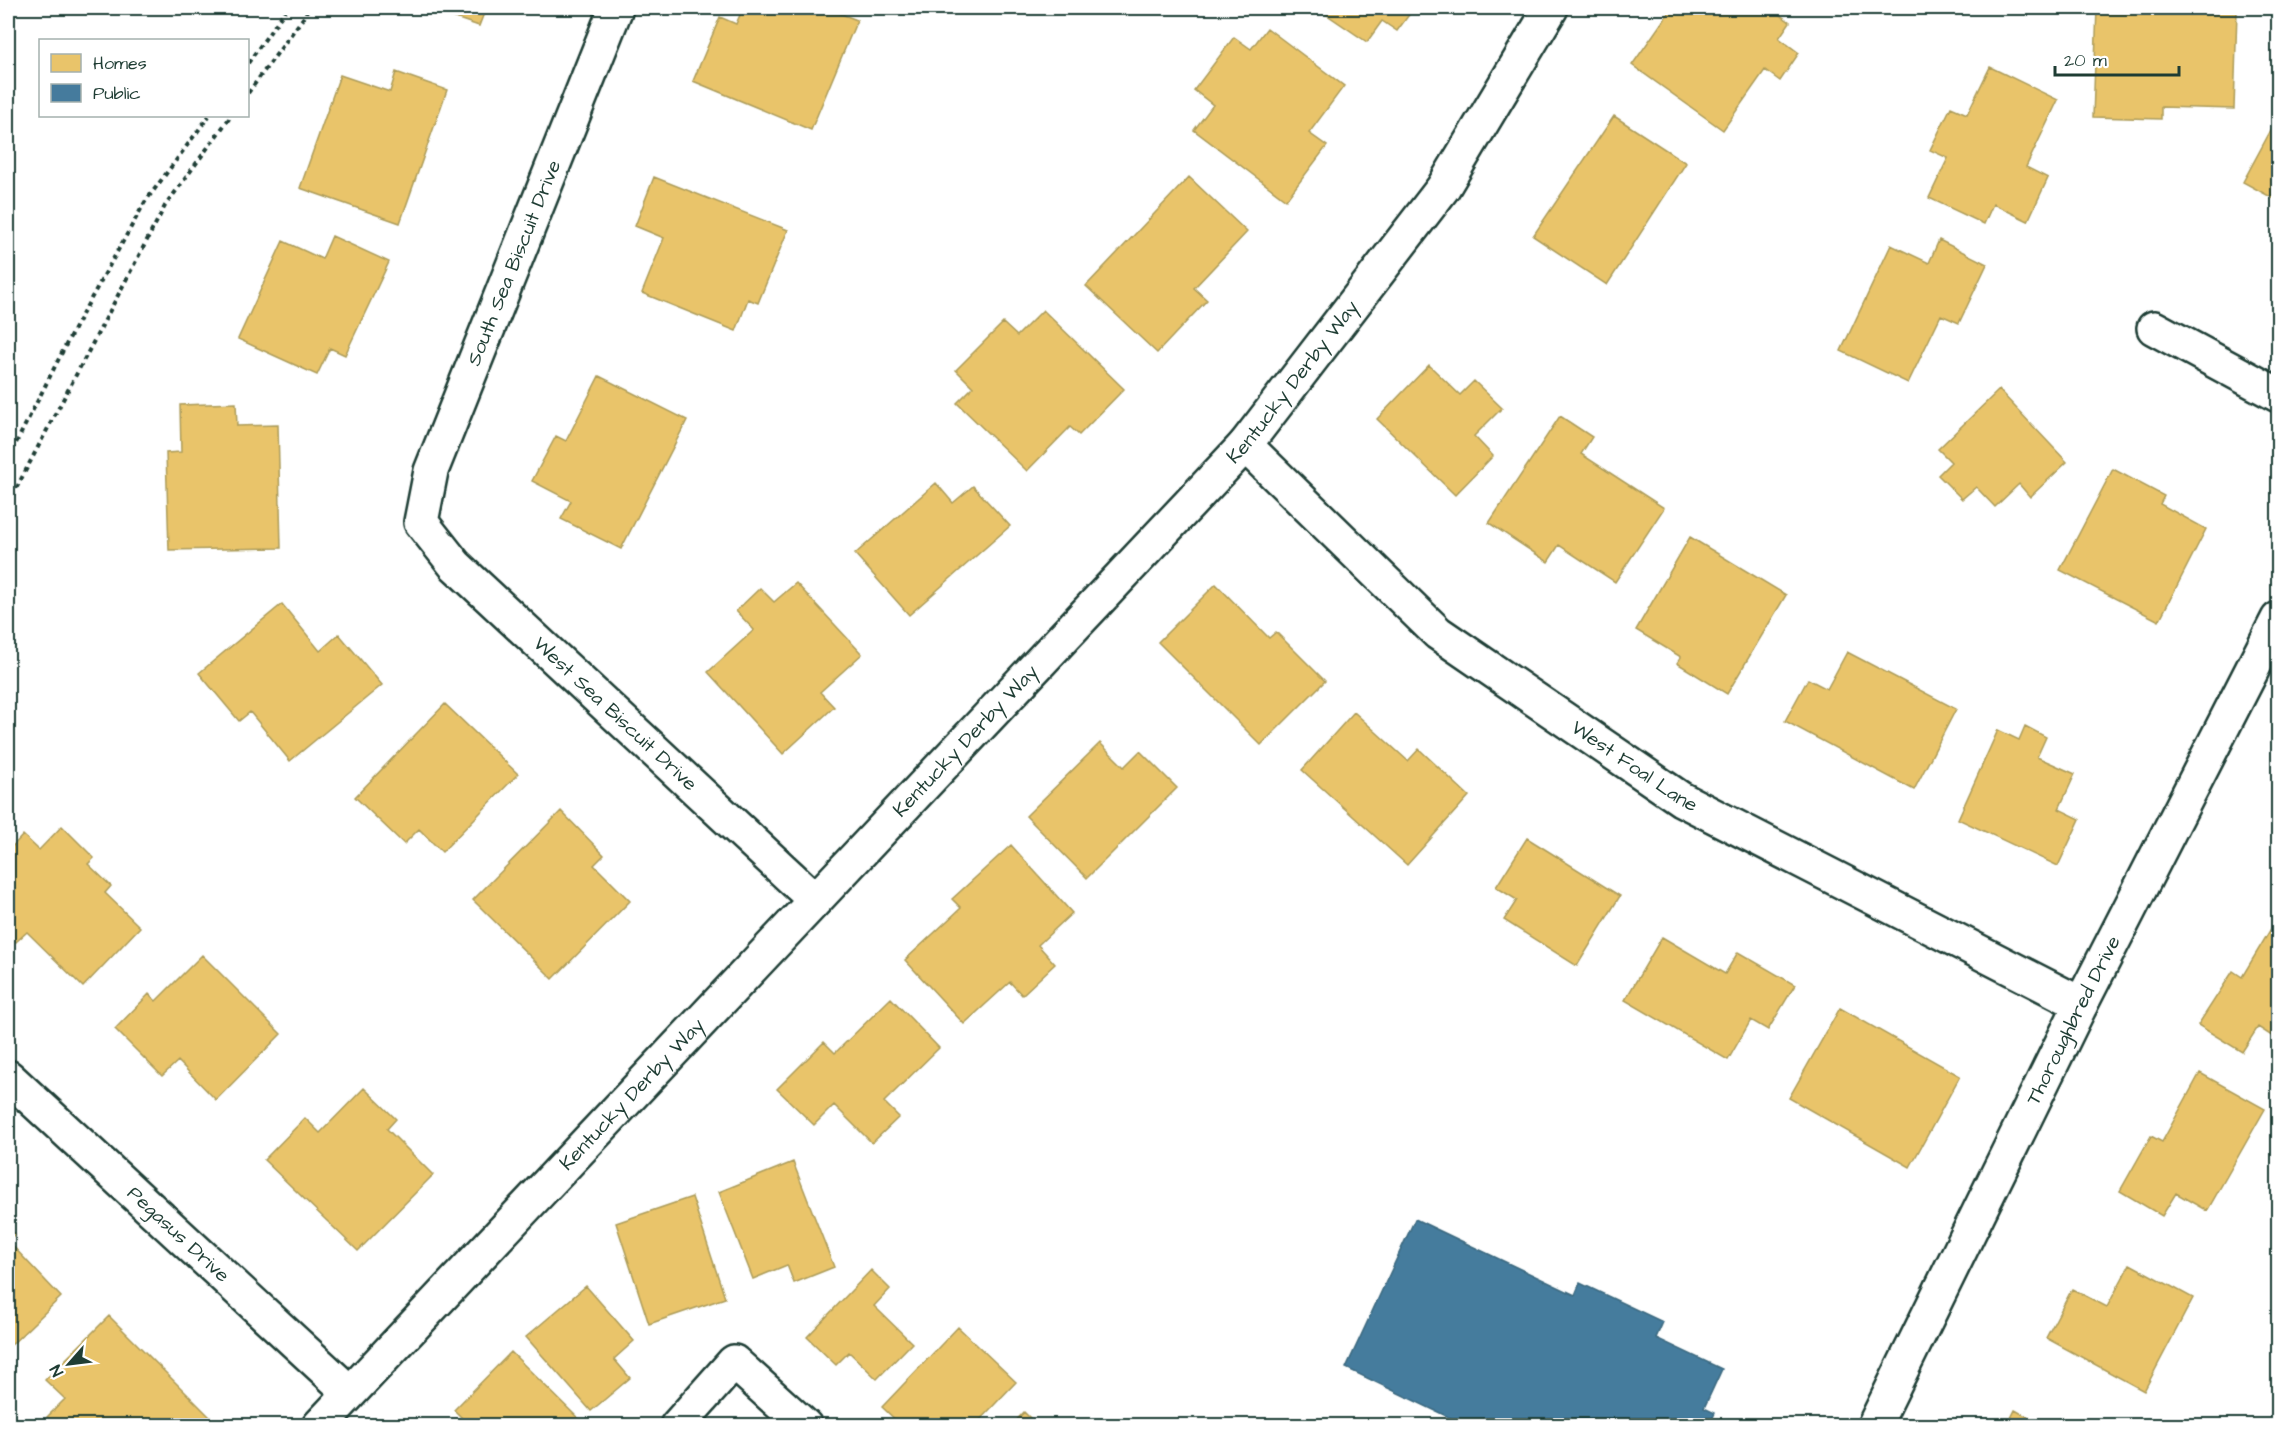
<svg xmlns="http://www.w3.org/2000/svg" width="2286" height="1433" viewBox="0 0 2286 1433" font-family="'Architects Daughter',sans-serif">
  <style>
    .homes { fill: #e9c46a; stroke: #ac9c5a; stroke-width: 1.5 }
    .public { fill: #457b9d; stroke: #3a687e; stroke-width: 1.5 }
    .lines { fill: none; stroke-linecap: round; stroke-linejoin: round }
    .street-casing { stroke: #1f3d34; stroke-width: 38 }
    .path { stroke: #1f3d34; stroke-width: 4; stroke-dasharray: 4.5 4.5; stroke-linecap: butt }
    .street { stroke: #fff; stroke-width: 33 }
    .labels { text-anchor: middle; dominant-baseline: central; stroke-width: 6; stroke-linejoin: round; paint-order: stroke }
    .street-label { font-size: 20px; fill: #1f3d34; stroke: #fff }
  </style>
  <rect width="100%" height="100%" fill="#fff"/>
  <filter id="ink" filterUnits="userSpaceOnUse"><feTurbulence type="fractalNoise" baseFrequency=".0167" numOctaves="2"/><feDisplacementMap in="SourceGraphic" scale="12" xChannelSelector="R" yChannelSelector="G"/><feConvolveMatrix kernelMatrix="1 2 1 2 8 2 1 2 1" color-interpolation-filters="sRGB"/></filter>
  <g filter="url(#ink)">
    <path class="homes" d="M426,8H486L479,26Z
      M743,8H826L857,20L811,130L693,81L720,17L736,24Z
      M1317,8H1414L1397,31L1382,21L1367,42Z
      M1672,8H1680L1686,11L1689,8H1770L1790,22L1779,38L1799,53L1780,81L1765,70L1723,130L1632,65Z
      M2097,8L2237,11L2234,109L2161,107V119L2093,117Z
      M1267,28L1344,86L1309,133L1327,146L1286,200L1194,130L1213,105L1194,90L1234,37L1251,49Z
      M1990,67L2058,100L2026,167L2048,178L2028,221L1993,204L1984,224L1929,198L1948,158L1930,150L1951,107L1967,114Z
      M396,72L447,90L400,223L300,188L340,75L390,92Z
      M1614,116L1686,163L1607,285L1533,236Z
      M2278,117V201L2243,182Z
      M654,177L788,230L758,303L748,299L736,331L642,293L664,238L635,226Z
      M1189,177L1247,232L1194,288L1207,300L1157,353L1086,286Z
      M332,236L389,262L345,355L330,348L317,375L238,339L283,241L322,259Z
      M1939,240L1987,264L1959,323L1941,315L1908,383L1841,351L1891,245L1929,263Z
      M1043,310L1124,389L1079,435L1070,427L1027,471L957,403L973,387L956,370L1003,323L1017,336Z
      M1429,365L1460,395L1474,381L1502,408L1474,436L1493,456L1455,495L1377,419Z
      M599,376L687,420L621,549L561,519L571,501L532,481L556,436L566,441Z
      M1999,390L2067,462L2030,497L2019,484L1995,507L1976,487L1962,499L1938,475L1951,462L1938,449Z
      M236,403L237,426L278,425L281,548L169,550L166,453L181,452L180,405Z
      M1560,416L1592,437L1581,454L1664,508L1615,582L1559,545L1548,562L1489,523Z
      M2113,469L2164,496L2160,504L2206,529L2159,621L2060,570Z
      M936,483L953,503L973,486L1010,526L909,615L855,554Z
      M1690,537L1786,595L1727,694L1677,663L1681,657L1636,630Z
      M796,583L862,654L820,692L834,707L783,754L708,672L754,630L736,611L760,588L774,602Z
      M1216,584L1269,638L1276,632L1325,681L1261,745L1158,642Z
      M282,604L320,651L339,634L382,685L290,761L250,712L239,721L199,673Z
      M1847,652L1956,709L1914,790L1785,721L1808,679L1827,689Z
      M445,704L518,774L442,852L419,829L404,844L355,797Z
      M1354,712L1408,761L1419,749L1469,796L1407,865L1302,770Z
      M2025,726L2046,737L2037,757L2075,774L2059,809L2080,819L2058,866L1958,819L1998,730L2019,740Z
      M1100,743L1124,767L1140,751L1177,788L1087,878L1026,816Z
      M561,811L604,855L594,865L630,901L553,979L473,900Z
      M62,826L94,858L88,864L111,886L105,893L140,927L83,987L27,932L16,942L8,934V851L23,835L39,850Z
      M1527,838L1620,896L1577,966L1504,920L1517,900L1496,887Z
      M1011,845L1072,913L1038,945L1055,964L1022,995L1010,982L964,1024L905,960L961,908L952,899Z
      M2278,917V1040L2258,1027L2242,1052L2198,1025L2233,971L2242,977Z
      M1662,937L1725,974L1738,952L1795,985L1768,1030L1751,1020L1728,1060L1625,1000Z
      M202,955L281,1034L216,1100L178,1061L162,1076L115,1029L149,994L156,1001Z
      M891,998L939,1048L884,1102L899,1117L872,1143L834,1105L814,1125L777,1089L824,1042L835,1053Z
      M1840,1008L1960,1076L1910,1167L1789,1098Z
      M2200,1073L2265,1109L2207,1211L2176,1193L2162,1216L2120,1191L2151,1136L2162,1142Z
      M364,1088L396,1119L387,1129L433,1175L358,1251L264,1160L305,1118L320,1133Z
      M793,1162L834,1267L794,1283L787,1265L753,1279L719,1192Z
      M692,1197L725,1298L649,1324L616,1223Z
      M8,1226L15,1234L8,1241L61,1297L8,1348Z
      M2130,1264L2193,1298L2144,1391L2046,1338L2072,1289L2107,1307Z
      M871,1270L890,1289L874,1306L912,1343L877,1379L849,1352L836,1365L807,1337Z
      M586,1286L634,1341L614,1359L630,1378L591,1411L526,1337Z
      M109,1316L210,1417L202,1426H56L47,1417L65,1399L45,1380Z
      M958,1327L1016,1382L974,1426H902L882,1407Z
      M511,1352L586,1426H470L454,1410Z
      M2015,1410L2044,1426H2007Z
      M1024,1412L1038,1426H1011Z"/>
    <path class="public" d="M1415,1219L1575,1295L1580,1283L1663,1322L1656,1338L1722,1369L1704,1408L1715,1413L1709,1426H1467L1346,1368Z"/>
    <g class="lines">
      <g class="street-casing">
        <g id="street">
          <path id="s1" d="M616,8L431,471L421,522L455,565L815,900"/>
          <path d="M2154,328L2278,395"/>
          <path id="s2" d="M1245,445L1438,633L1681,799L2081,1004"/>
          <path id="s3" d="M8,1077L349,1392"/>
          <path id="s4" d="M319,1426L1245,445L1443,188L1551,8"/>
          <path d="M677,1426L734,1362L805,1426"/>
          <path id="s5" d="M1874,1426L2081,1004L2278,619"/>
        </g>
      </g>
      <path class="path" d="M248,63L287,8
        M248,93L306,14L307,8
        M8,459L74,329L145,202L209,116
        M8,504L165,206L231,116"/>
      <use href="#street" class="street"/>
    </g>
  </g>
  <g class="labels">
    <g class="street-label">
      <text transform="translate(514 263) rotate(-68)">South Sea Biscuit Drive</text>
      <text stroke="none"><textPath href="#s4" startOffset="1428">Kentucky Derby Way</textPath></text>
      <text stroke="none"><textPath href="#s1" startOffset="824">West Sea Biscuit Drive</textPath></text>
      <text stroke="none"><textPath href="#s4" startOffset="942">Kentucky Derby Way</textPath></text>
      <text stroke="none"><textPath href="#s2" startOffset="507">West Foal Lane</textPath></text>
      <text stroke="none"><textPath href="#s5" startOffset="452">Thoroughbred Drive</textPath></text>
      <text stroke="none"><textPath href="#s4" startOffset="456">Kentucky Derby Way</textPath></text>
      <text stroke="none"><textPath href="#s3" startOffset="232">Pegasus Drive</textPath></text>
    </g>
  </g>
  <rect width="2286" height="1433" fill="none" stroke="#fff" stroke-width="30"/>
  <rect x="15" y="15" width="2256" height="1403" fill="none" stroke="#1f3d34" stroke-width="2" filter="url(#ink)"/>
  <rect x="39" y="39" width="210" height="78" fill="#ffffff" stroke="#a5b1ae" stroke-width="1.5"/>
  <rect x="51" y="54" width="30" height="18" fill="#e9c46a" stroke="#a5b1ae" stroke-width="1.5"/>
  <text x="93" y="69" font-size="18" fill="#1f3d34">Homes</text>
  <rect x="51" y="84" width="30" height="18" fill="#457b9d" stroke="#a5b1ae" stroke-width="1.5"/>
  <text x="93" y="99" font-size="18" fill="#1f3d34">Public</text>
  <g transform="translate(69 1364) rotate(242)" stroke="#ffffff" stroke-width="4.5" paint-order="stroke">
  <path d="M0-4.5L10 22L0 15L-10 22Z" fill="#1f3d34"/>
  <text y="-9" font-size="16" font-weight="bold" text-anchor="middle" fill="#1f3d34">N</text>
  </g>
  <path d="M2055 66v9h124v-9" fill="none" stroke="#1f3d34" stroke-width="3"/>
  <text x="2064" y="66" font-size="18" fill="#1f3d34" stroke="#ffffff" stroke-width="4.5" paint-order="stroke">20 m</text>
</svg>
